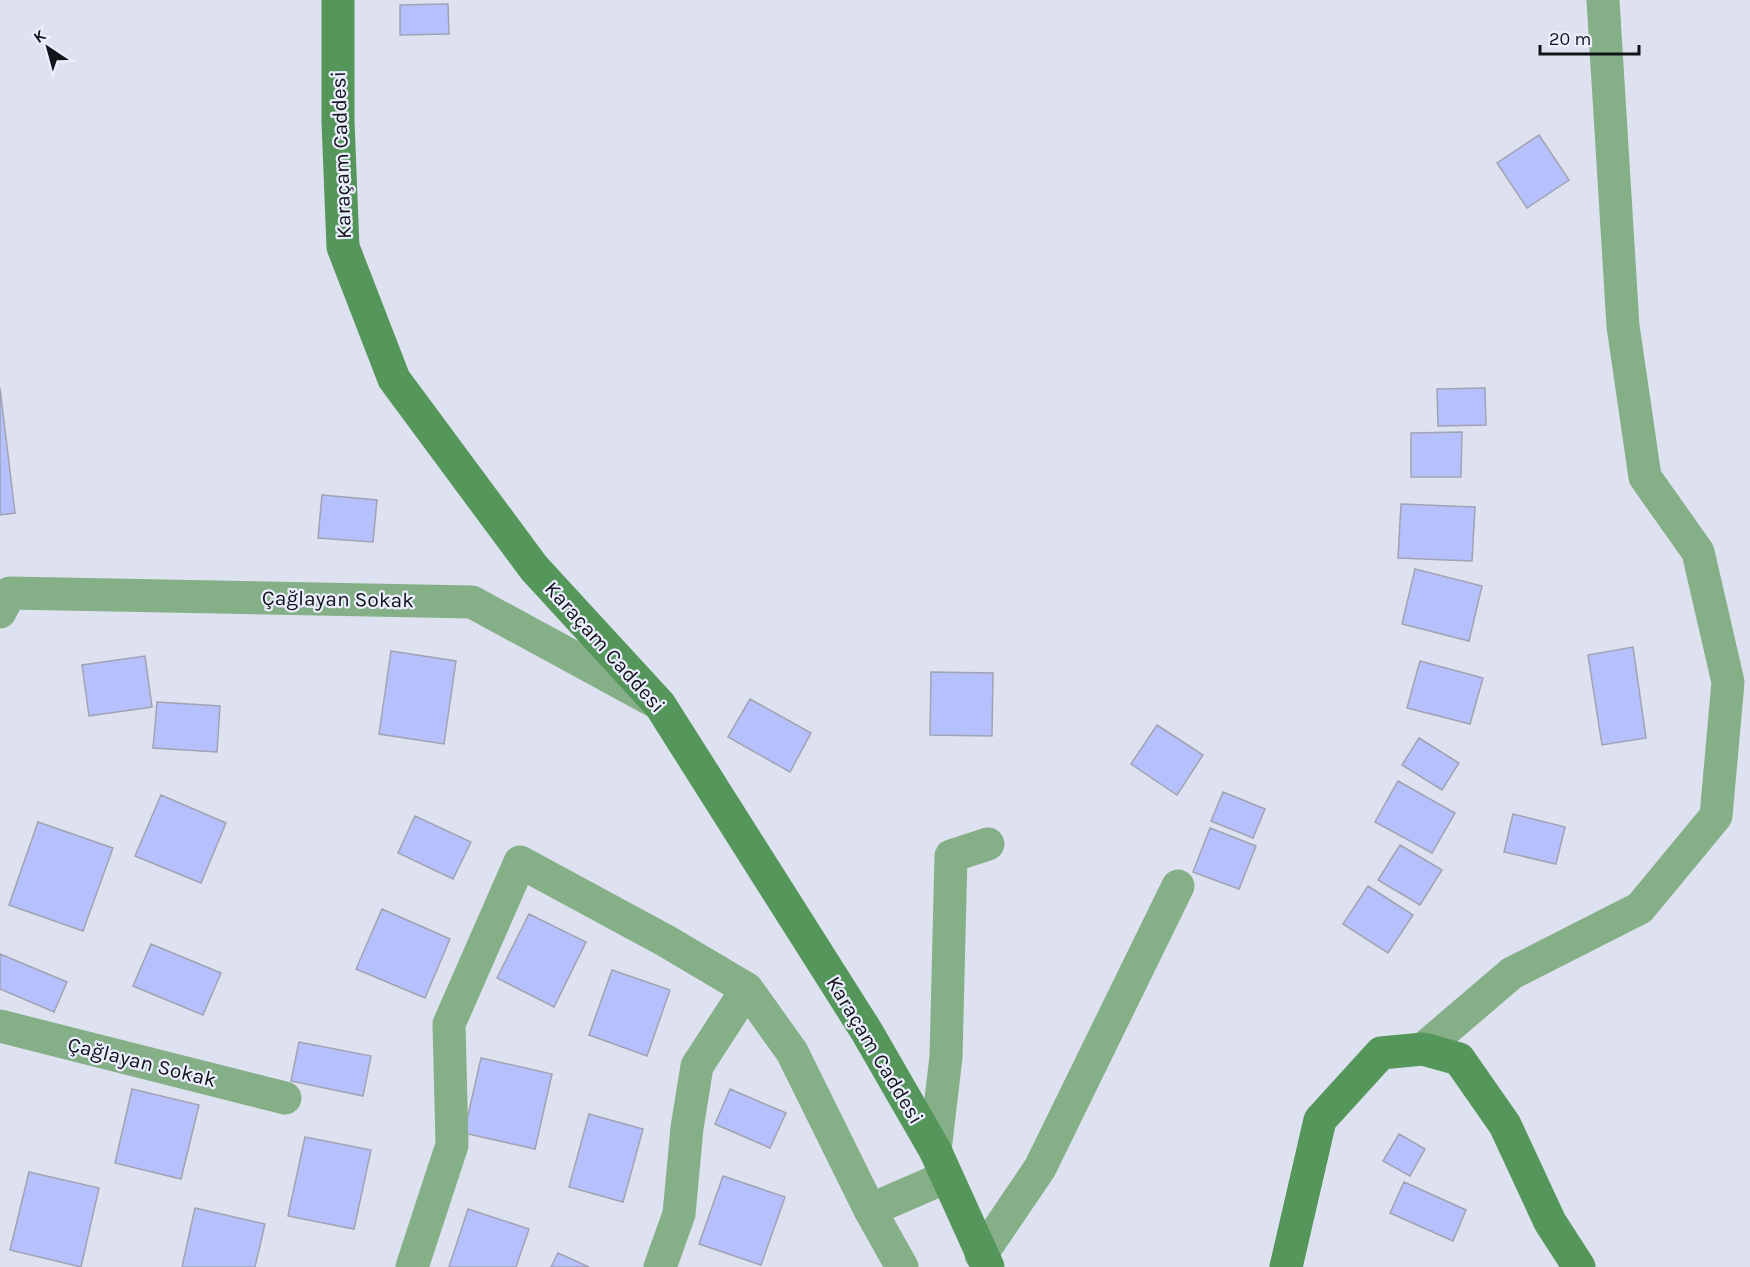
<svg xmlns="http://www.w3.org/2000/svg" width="1750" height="1267" viewBox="0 0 1750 1267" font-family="Karla,sans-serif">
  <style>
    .building { fill: #b6c0fc; stroke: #a0a3b1; stroke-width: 1.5 }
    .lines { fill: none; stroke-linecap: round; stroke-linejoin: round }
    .street { stroke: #85b087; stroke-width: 33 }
    .secondary { stroke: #55975a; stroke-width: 33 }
    .labels { text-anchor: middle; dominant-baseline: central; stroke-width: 4.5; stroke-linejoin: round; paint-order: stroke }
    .street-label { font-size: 21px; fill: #131419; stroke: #ebeefe }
  </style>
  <rect width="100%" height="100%" fill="#dee1f0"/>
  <path class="building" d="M448,4L449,34L400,35V5Z
    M1539,135L1569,180L1527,208L1497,163Z
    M0,388L15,513L0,515Z
    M1485,388L1486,425L1438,426L1437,389Z
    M1462,432L1461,477H1411V433Z
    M322,495L377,500L373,542L318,538Z
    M1401,504L1475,507L1472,561L1398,558Z
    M1415,569L1482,586L1469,641L1402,624Z
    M1633,647L1646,738L1602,745L1588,655Z
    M391,651L456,661L444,744L379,734Z
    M145,656L152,707L89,716L82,665Z
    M1420,661L1483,678L1470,724L1407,708Z
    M931,672L993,673L992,736L930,735Z
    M750,699L811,733L790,772L728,737Z
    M157,702L220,706L217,752L153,748Z
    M1157,725L1203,755L1177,795L1131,764Z
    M1419,738L1459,763L1442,790L1402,765Z
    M1398,781L1455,813L1432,853L1375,822Z
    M1223,792L1265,809L1253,838L1211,821Z
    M161,795L226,823L201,883L135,856Z
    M1513,814L1565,827L1556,864L1504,852Z
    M415,816L471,842L453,879L398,853Z
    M38,822L113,848L83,931L9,905Z
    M1210,828L1256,846L1239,889L1193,872Z
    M1400,845L1442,870L1420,905L1378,880Z
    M1368,886L1413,915L1388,953L1343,924Z
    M382,909L450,939L425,998L356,969Z
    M529,914L586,942L554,1007L497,978Z
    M151,944L221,973L203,1015L133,986Z
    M0,954L67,982L54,1012L0,989Z
    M612,970L670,990L647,1056L589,1035Z
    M299,1042L371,1056L363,1096L291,1081Z
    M481,1058L552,1074L535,1149L464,1133Z
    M132,1089L199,1105L181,1179L115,1163Z
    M730,1089L786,1113L770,1148L715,1124Z
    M589,1114L643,1129L623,1202L569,1187Z
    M1399,1134L1425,1149L1410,1176L1383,1161Z
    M305,1137L371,1150L354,1229L288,1216Z
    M29,1172L99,1188L81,1267L10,1250Z
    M723,1176L785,1197L761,1265L699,1244Z
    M1404,1182L1466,1210L1453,1241L1390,1213Z
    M195,1208L265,1224L255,1267H182Z
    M468,1209L529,1229L516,1267H449Z
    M558,1253L589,1267H551Z"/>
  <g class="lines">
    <path class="street" d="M0,612L10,593L472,602L654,701
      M0,1026L285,1098
      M1423,1049L1512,973L1640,908L1716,816L1728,682L1698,552L1645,477L1623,326L1603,0
      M935,1150L946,1057L951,856L988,844
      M870,1210L946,1177
      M981,1255L1040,1168L1178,886
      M412,1267L452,1145L449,1024L520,862L666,941L747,989L792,1052L870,1210L902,1267
      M660,1267L679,1214L687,1128L697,1066L747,989"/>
    <path class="secondary" d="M338,0V122L343,247L394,379L534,568L660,705L867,1032L935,1150L988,1267
      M1286,1267L1320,1120L1381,1053L1423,1049L1459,1059L1505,1125L1550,1222L1579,1267"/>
  </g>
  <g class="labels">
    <g class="street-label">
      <text transform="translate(341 155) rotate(-92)">Karaçam Caddesi</text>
      <text transform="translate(338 599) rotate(1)">Çağlayan Sokak</text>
      <text transform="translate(605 647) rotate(48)">Karaçam Caddesi</text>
      <text transform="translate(875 1050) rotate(59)">Karaçam Caddesi</text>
      <text transform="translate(142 1062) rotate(14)">Çağlayan Sokak</text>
    </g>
  </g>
  <g transform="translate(48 48) rotate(324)" stroke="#ebeefe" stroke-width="4.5" paint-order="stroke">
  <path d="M0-4.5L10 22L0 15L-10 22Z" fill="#131419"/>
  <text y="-9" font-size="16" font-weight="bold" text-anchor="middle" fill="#131419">K</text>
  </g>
  <path d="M1540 45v9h99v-9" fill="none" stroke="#131419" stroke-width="3"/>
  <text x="1549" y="45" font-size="18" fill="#131419" stroke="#ebeefe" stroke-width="4.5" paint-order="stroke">20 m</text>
</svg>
